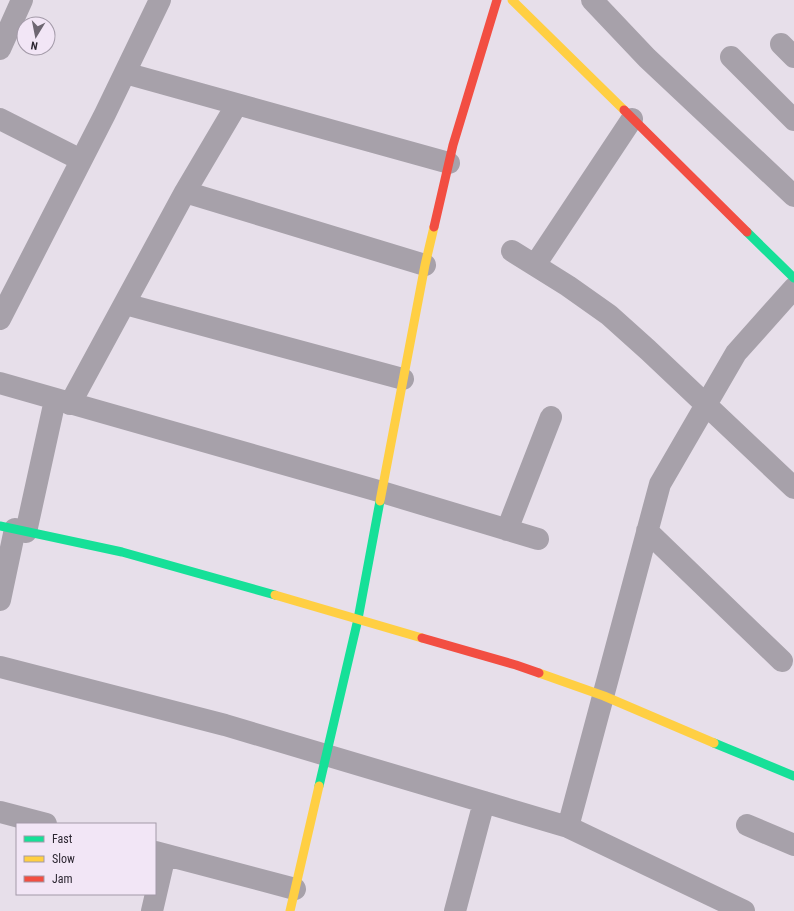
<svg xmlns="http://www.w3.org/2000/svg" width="794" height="911" viewBox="0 0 794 911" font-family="'Roboto Condensed',sans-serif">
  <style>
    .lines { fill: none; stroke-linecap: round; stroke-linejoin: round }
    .street { stroke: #a7a1aa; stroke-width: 22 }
    .fast { stroke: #16e098; stroke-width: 9 }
    .slow { stroke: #ffcf43; stroke-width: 9 }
    .jam { stroke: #f24e42; stroke-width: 9 }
  </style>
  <rect width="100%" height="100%" fill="#e7dfea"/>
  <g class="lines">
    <path class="street" d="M592,0L647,58L794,196
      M781,44L794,57
      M0,49L22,0
      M731,57L794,120
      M125,73L449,163
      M0,119L81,160
      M185,192L425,265
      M512,251L568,286L609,315L648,350L794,488
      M535,265L632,119
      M125,304L403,379
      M0,319L105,114L160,0
      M0,383L382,492L538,539
      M70,404L185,192L237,104
      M507,530L551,417
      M647,531L782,661
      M26,532L55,400
      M0,600L15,529
      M0,667L225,725L568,827L744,911
      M0,812L46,824
      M747,825L794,845
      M568,827L660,484L736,353L794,288
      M155,852L295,889
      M152,911L165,855
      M455,911L484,802"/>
    <path class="fast" d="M747,232L794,278
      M0,526L122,552L275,595
      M714,743L794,776
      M319,786L358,619L380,501"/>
    <path class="slow" d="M512,0L624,110
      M380,501L425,265L434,227
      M275,595L422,638
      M539,673L604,696L714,743
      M290,911L319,786"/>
    <path class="jam" d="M624,110L747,232
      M434,227L453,145L497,0
      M422,638L516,665L539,673"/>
  </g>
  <rect x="16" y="823" width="140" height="72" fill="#f2e6f6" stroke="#a39aa8"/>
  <rect x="24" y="836" width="20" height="6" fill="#16e098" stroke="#a39aa8"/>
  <text x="52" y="843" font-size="12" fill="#2d2732">Fast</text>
  <rect x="24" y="856" width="20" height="6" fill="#ffcf43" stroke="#a39aa8"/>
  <text x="52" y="863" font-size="12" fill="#2d2732">Slow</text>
  <rect x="24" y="876" width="20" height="6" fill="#f24e42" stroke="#a39aa8"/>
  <text x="52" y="883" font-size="12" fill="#2d2732">Jam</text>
  <g transform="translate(36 36) rotate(190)"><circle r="19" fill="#f2e6f6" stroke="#a39aa8"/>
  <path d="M0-3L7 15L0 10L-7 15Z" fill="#6e6772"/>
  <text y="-6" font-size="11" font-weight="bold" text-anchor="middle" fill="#2d2732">N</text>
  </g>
</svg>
